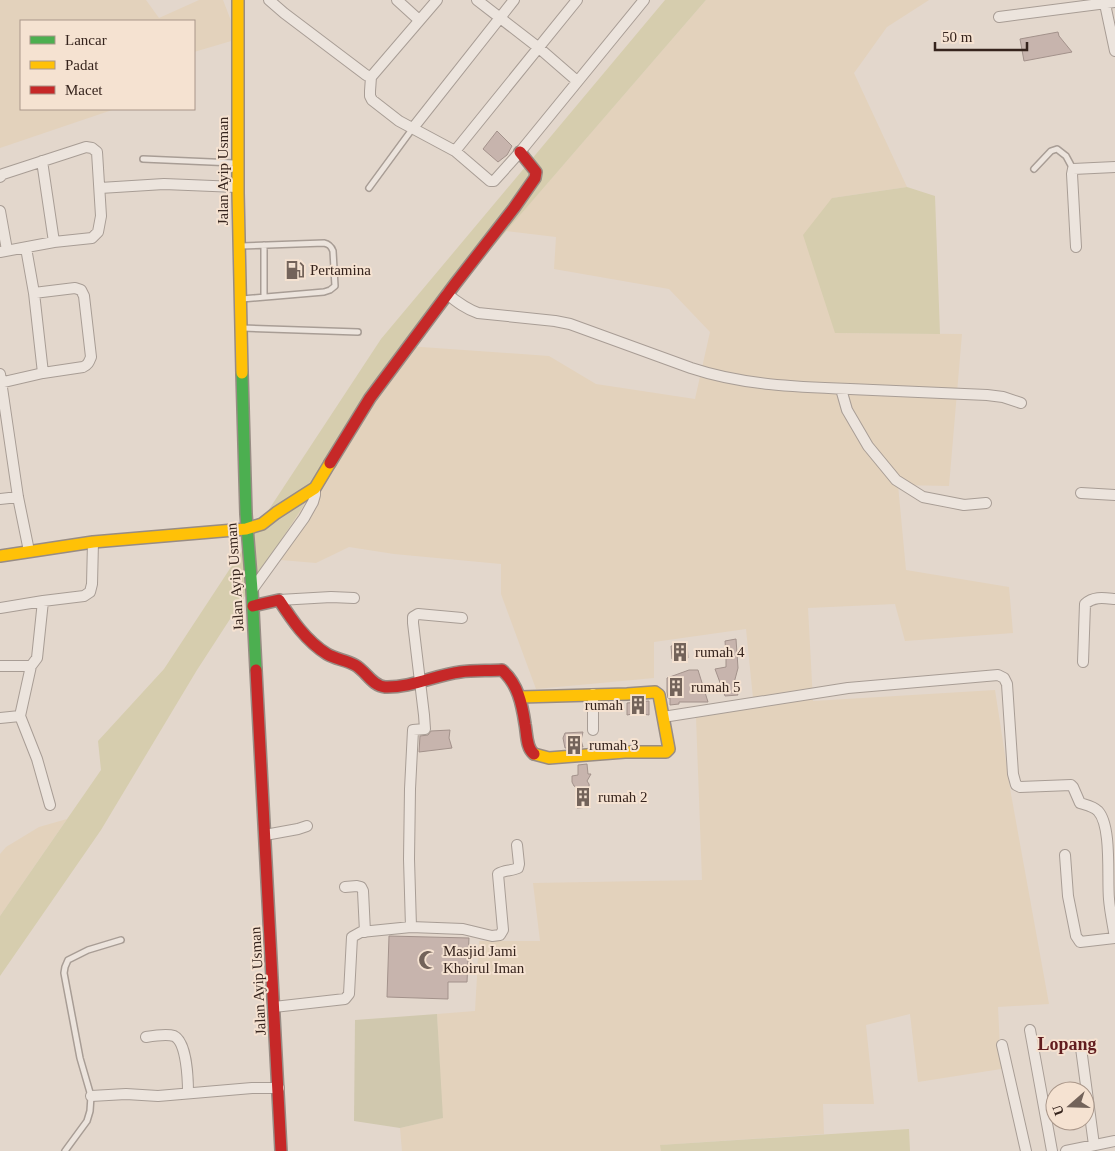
<svg xmlns="http://www.w3.org/2000/svg" width="1115" height="1151" viewBox="0 0 1115 1151" font-family="Georgia,serif">
  <style>
    .farmland { fill: #e3d2bc }
    .green { fill: #d6cdae }
    .cemetery { fill: #d0c8ae }
    .building { fill: #c7b4ad; stroke: #a3928b }
    .lines { fill: none; stroke-linecap: round; stroke-linejoin: round }
    .lane-casing { stroke: #a89d95; stroke-width: 8 }
    .street-casing { stroke: #a89d95; stroke-width: 12 }
    .fast-casing { stroke: #988c84; stroke-width: 14 }
    .slow-casing { stroke: #988c84; stroke-width: 14 }
    .jam-casing { stroke: #988c84; stroke-width: 14 }
    .lane { stroke: #ece4dd; stroke-width: 5 }
    .street { stroke: #ece4dd; stroke-width: 10 }
    .fast { stroke: #4caf50; stroke-width: 11 }
    .slow { stroke: #ffc107; stroke-width: 11 }
    .jam { stroke: #c62828; stroke-width: 11 }
    .labels { text-anchor: middle; dominant-baseline: central; stroke-width: 4; stroke-linejoin: round; paint-order: stroke }
    .street-label { font-size: 15px; fill: #36241d; stroke: #f5e2d1 }
    .poi-label { font-size: 15px; fill: #36241d; stroke: #f5e2d1; text-anchor: start }
    .quarter-label { font-size: 18px; font-weight: bold; fill: #621d1f; stroke: #f5e2d1 }
  </style>
  <rect width="100%" height="100%" fill="#e3d7cc"/>
  <path class="farmland" d="M0,0H146L159,18L199,0H223L238,39L194,52V21H21V109H115L0,148Z
    M706,0H929L887,27L854,73L907,187L832,198L835,333L962,334L949,486L898,485L906,570L1009,587L1013,633L905,641L895,604L808,608L813,701L995,690L1011,794L1049,1004L998,1007L1001,1069L918,1082L910,1014L866,1025L874,1104H823L824,1134L661,1145V1151H402L400,1128L442,1118L437,1014L475,1011L479,941H540L533,883L702,880L696,717L754,708L746,629L654,642V678L536,689L501,594V564L394,554L349,547L316,563L269,559L407,346L549,356L596,384L695,399L710,332L669,289L554,269L556,237L506,231Z
    M67,819L0,916V854L6,847L39,827Z"/>
  <path class="green" d="M665,0H706L407,346L197,670L101,830L0,976V916L101,770L98,741L164,669L381,339Z
    M907,187L935,196L940,334L835,333L803,235L832,198Z
    M909,1129L910,1151H661L660,1145Z"/>
  <path class="cemetery" d="M437,1014L443,1118L400,1128L354,1121L355,1020Z"/>
  <path class="building" d="M1058,32L1059,36L1072,52L1024,61L1020,39Z
    M497,131L512,146L507,155L498,162L483,149Z
    M736,639L738,668L734,683L738,695L725,696L715,669L726,667V655H727H726L725,641Z
    M687,644L688,658L672,659L671,646Z
    M689,670H698L708,702H679V704L670,705V698H668L667,692V678Z
    M649,701V715L637,713L627,715V703Z
    M450,730L449,738L452,748L419,752L420,736L428,735L431,731Z
    M583,732L581,740L583,747L565,748L563,738L565,733Z
    M587,764L588,774H591L587,781L589,784L590,807L577,808L576,787L574,786L572,782V776L578,775V765Z
    M389,936L469,938L467,982H448V999L387,997Z"/>
  <g class="lines">
    <g class="lane-casing">
      <path id="lane" d="M143,159L234,163
        M1034,169L1051,151L1057,149L1066,156L1073,169
        M369,188L413,128
        M264,245V297
        M241,246L324,243C329,244 331,246 333,251L335,286L330,290L324,292L242,299
        M243,328L358,332
        M65,1151L87,1121L90,1111L91,1096L80,1058L64,973L65,967L68,960L88,950L121,940"/>
    </g>
    <g class="street-casing">
      <path id="street" d="M269,0L284,13L366,75L371,77
        M397,0L419,20
        M437,0L371,77L370,91V96L372,100L399,121L455,151L490,181H494L520,152L644,0
        M477,0L539,48L577,81
        M1105,4L1115,51
        M999,17L1115,2
        M413,128L514,0
        M455,151L577,0
        M42,161L54,242
        M0,177L3,174L86,147L92,148L97,152L101,216L98,232L92,238L54,242L0,252
        M100,188L164,184L237,187
        M0,211L7,250
        M1076,247L1072,174L1073,169L1115,167
        M26,248L34,293L43,373
        M447,294C457,302 466,309 478,313L555,321L570,324L691,368C742,385 796,387 850,389C895,391 941,393 987,395L1003,397L1021,403
        M0,374L18,497L29,551
        M0,383L43,373L83,367C88,365 89,362 91,357L84,296L81,290L75,288L34,293
        M841,389L847,410L868,446L896,480L923,497L964,505L986,503
        M1081,493L1115,495
        M0,499L18,497
        M252,590L304,518L313,502L315,495V488
        M279,600L331,597L354,598
        M43,601L37,658L31,666L20,716L37,759L50,805
        M0,608L43,601L84,596L90,592L92,584L93,542
        M1083,662L1085,604C1094,596 1104,598 1115,599
        M0,666H31
        M593,694V730
        M663,717L848,688L998,675L1004,678L1007,684L1013,774L1016,785L1020,787L1071,785L1073,787L1080,803C1086,805 1093,806 1098,811C1112,826 1107,878 1109,899C1110,912 1113,925 1115,938
        M0,718L20,716
        M265,835L298,829L307,826
        M1065,855L1068,896L1076,936L1080,942L1115,938
        M345,887L357,886L361,887L363,891L365,932
        M411,927L409,859L410,789L413,730L425,729L424,715L413,623V617L418,614L462,618
        M274,1007L345,999L349,994L352,937L361,932L411,927L463,929L492,936L500,935L503,930L498,874C504,870 512,871 518,868L519,864L517,845
        M1030,1030L1052,1151
        M146,1037C152,1036 168,1034 174,1036C187,1042 188,1081 188,1093
        M1002,1045L1026,1151
        M1081,1048L1094,1145
        M91,1096L126,1094L158,1096L252,1088H279
        M1066,1151L1115,1141"/>
    </g>
    <g class="fast-casing">
      <path id="fast" d="M242,373L246,514L252,590L256,670"/>
    </g>
    <g class="slow-casing">
      <path id="slow" d="M238,0V193L242,373
        M0,556L93,542L246,529L262,524L276,513L315,488L330,463
        M521,697L627,694L655,692L659,695L669,749L666,752H625L549,758L534,754"/>
    </g>
    <g class="jam-casing">
      <path id="jam" d="M330,463L370,398L455,284L514,208L535,178L536,172L520,152
        M253,606L279,600C292,620 306,641 327,654C335,659 346,660 355,665C366,671 372,686 385,687C410,688 436,675 460,672C474,670 488,671 502,670C518,684 522,704 525,724C527,734 526,748 534,754
        M256,670L281,1151"/>
    </g>
    <use href="#lane" class="lane"/>
    <use href="#street" class="street"/>
    <use href="#fast" class="fast"/>
    <use href="#slow" class="slow"/>
    <use href="#jam" class="jam"/>
  </g>
  <defs>
    <g id="fuel-bare" transform="scale(1.5)"><path d="M-5.5-6h7V0h2V4h1.3V-2.5L3-4.5l.8-.8L6-3V5H2.5V1h-1V6h-7ZM-4.2-4.7v3.2H.2V-4.7Z" fill="#73635a" stroke="#f5e2d1" stroke-width="2.5" paint-order="stroke"/></g>
    <g id="building-bare" transform="scale(1.5)"><path d="M-4-6H4V6H1V3H-1V6H-4ZM-2.5-4.3h1.7v1.8h-1.7ZM.8-4.3h1.7v1.8H.8ZM-2.5-1h1.7V.8h-1.7ZM.8-1h1.7V.8H.8Z" fill="#73635a" stroke="#f5e2d1" stroke-width="2.5" paint-order="stroke"/></g>
    <g id="mosque-bare" transform="scale(1.5)"><path d="M3.5-4.9A6 6 0 1 0 3.5 4.9A5 5 0 1 1 3.5-4.9Z" fill="#73635a" stroke="#f5e2d1" stroke-width="2.5" paint-order="stroke"/></g>
  </defs>
  <g fill-rule="evenodd">
    <use href="#fuel-bare" x="295" y="270"/>
    <use href="#building-bare" x="680" y="652"/>
    <use href="#building-bare" x="676" y="687"/>
    <use href="#building-bare" x="638" y="705"/>
    <use href="#building-bare" x="574" y="745"/>
    <use href="#building-bare" x="583" y="797"/>
    <use href="#mosque-bare" x="428" y="960"/>
  </g>
  <g class="labels">
    <g class="street-label">
      <text transform="translate(223 171) rotate(-90)">Jalan Ayip Usman</text>
      <text transform="translate(235 577) rotate(-94)">Jalan Ayip Usman</text>
      <text transform="translate(258 981) rotate(-93)">Jalan Ayip Usman</text>
    </g>
    <g class="poi-label">
      <text x="310" y="270">Pertamina</text>
      <text x="695" y="652">rumah 4</text>
      <text x="691" y="687">rumah 5</text>
      <text x="623" y="705" text-anchor="end">rumah</text>
      <text x="589" y="745">rumah 3</text>
      <text x="598" y="797">rumah 2</text>
      <text x="443" y="951">Masjid Jami<tspan x="443" dy="17">Khoirul Iman</tspan></text>
    </g>
    <g class="quarter-label">
      <text x="1067" y="1044">Lopang</text>
    </g>
  </g>
  <rect x="20" y="20" width="175" height="90" fill="#f5e2d1" stroke="#a99689"/>
  <rect x="30" y="36" width="25" height="8" fill="#4caf50" stroke="#a99689"/>
  <text x="65" y="45" font-size="15" fill="#36241d">Lancar</text>
  <rect x="30" y="61" width="25" height="8" fill="#ffc107" stroke="#a99689"/>
  <text x="65" y="70" font-size="15" fill="#36241d">Padat</text>
  <rect x="30" y="86" width="25" height="8" fill="#c62828" stroke="#a99689"/>
  <text x="65" y="95" font-size="15" fill="#36241d">Macet</text>
  <g transform="translate(1070 1106) rotate(250)"><circle r="24" fill="#f5e2d1" stroke="#a99689"/>
  <path d="M0-4L9 19L0 12L-9 19Z" fill="#73635a"/>
  <text y="-8" font-size="14" font-weight="bold" text-anchor="middle" fill="#36241d">U</text>
  </g>
  <path d="M935 42v8h92v-8" fill="none" stroke="#36241d" stroke-width="2.5"/>
  <text x="942" y="42" font-size="15" fill="#36241d" stroke="#f5e2d1" stroke-width="4" paint-order="stroke">50 m</text>
</svg>
